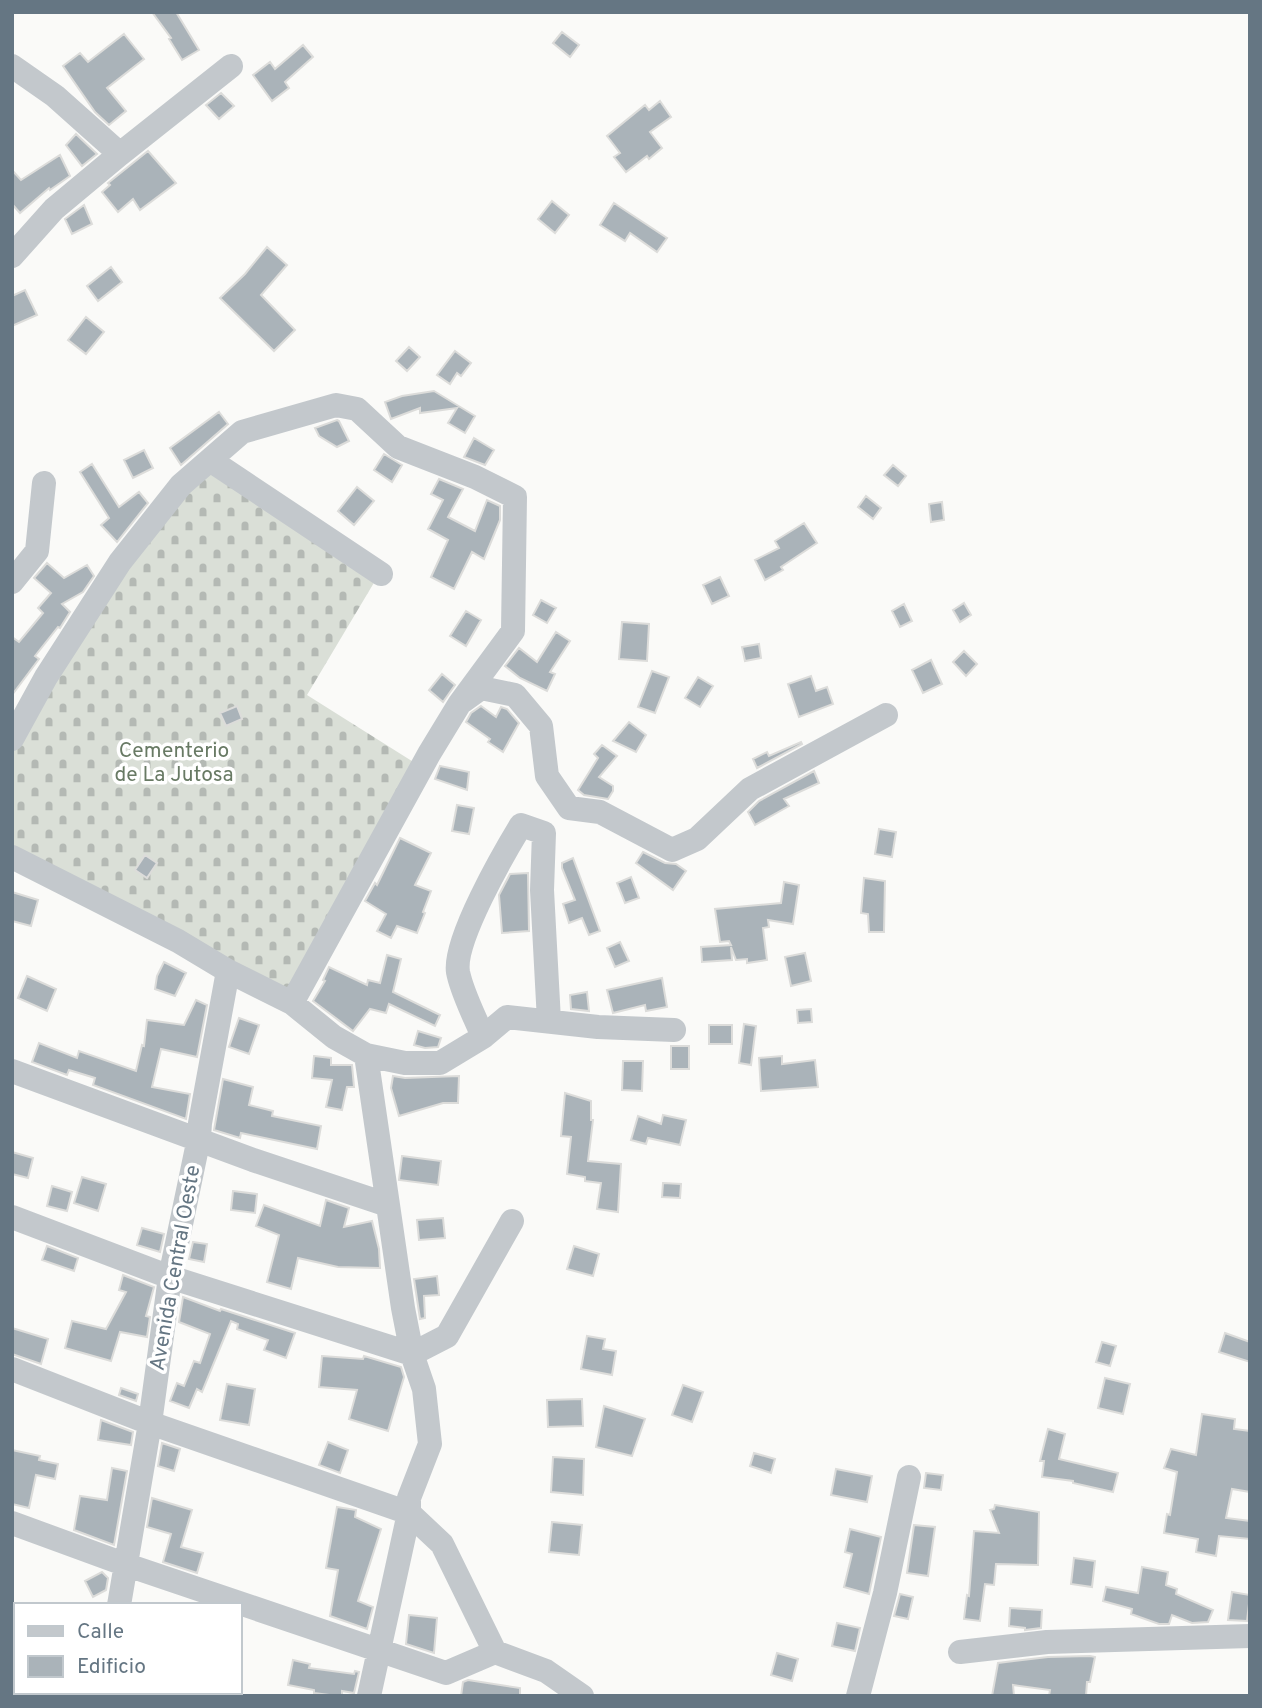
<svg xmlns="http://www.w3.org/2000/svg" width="1262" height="1708" viewBox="0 0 1262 1708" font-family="Overpass,sans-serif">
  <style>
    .cemetery { fill: url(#cemetery-stones) }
    .building { fill: #aab3b9; stroke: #dcdcda; stroke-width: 2 }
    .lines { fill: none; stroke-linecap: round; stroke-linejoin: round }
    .minor { stroke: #c3c8cc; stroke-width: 24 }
    .labels { text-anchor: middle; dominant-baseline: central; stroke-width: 7; stroke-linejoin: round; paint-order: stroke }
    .park-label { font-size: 21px; fill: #687a64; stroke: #fff }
    .street-label { font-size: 21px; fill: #657683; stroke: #fff }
  </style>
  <defs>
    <pattern id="cemetery-stones" width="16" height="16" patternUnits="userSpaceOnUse" patternTransform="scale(1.75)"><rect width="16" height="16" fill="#dadfd7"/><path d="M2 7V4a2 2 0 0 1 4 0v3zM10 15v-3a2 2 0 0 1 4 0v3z" fill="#b4b9b4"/></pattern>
  </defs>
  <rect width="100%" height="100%" fill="#fafaf8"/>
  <path class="cemetery" d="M211,469L375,581L307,695L415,763L288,990L12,845V754L53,677L126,563Z"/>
  <path class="building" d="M152,12H176L199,50L182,60L169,39L171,38Z
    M562,32L579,45L570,57L553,43Z
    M124,34L144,59L107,88L126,111L109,125L95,112L63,66L80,53L88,62Z
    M303,45L313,57L285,82L289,88L272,101L253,75L270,62L275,69Z
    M221,93L234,106L219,119L206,105Z
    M660,101L671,117L650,132L662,148L649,159L647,156L626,172L614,157L620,153L607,136L645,105L649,110Z
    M76,134L97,154L82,166L66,145Z
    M148,151L176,183L140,210L133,199L118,212L102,192L110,185L108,183Z
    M60,155L70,176L50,190L49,188L20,213L12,204V170L21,180Z
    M552,201L569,215L555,233L538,219Z
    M614,203L667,238L657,252L630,233L625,241L600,225Z
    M84,205L92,224L72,234L65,219Z
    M267,247L287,265L261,295L295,330L274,351L220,298L245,274Z
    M111,267L122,282L98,301L87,286Z
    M25,290L37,315L12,326V296Z
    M86,317L104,332L86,354L68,340Z
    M409,347L420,357L407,371L396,361Z
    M455,351L471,363L461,376L457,373L450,384L437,375Z
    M434,391L475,416L465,433L448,423L457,408L420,413V408L391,419L385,402L402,396Z
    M219,412L228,424L181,465L170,448Z
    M337,420L339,421L349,441L337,447L319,436L315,428Z
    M474,438L494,450L485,465L464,457Z
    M144,450L153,468L133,478L124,460Z
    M384,454L402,465L392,482L374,470Z
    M92,464L119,507L139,492L148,503L117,542L101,525L109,518L80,472Z
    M893,465L906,476L898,486L884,475Z
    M439,479L463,489L448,517L475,531L487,500L500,506V520L484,559L472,552L454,589L431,577L448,540L428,529L443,500L431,494Z
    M357,487L374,501L354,525L338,511Z
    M866,496L881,508L873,519L858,507Z
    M942,502L944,520L931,522L929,504Z
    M804,523L817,543L781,567L783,570L765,580L755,560L779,548L775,541Z
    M47,563L64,578L87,565L94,576L83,592L62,604L70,612L60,628L58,627L35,656L39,659L12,695V637L19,642L43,613L38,608L51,593L34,578Z
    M720,577L729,596L712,604L703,585Z
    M541,600L556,608L547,623L533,615Z
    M964,603L971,615L960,622L953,610Z
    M904,604L912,621L900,627L892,611Z
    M466,611L481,620L466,646L450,636Z
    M622,622L649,624L647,661L619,659Z
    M556,632L570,641L550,672L555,674L547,691L520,678L505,666L519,648L537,662Z
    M759,644L761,658L745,661L742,647Z
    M964,651L977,664L966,676L953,662Z
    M931,660L942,684L923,693L912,670Z
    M652,671L669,677L655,713L638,707Z
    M442,674L455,685L443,702L429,690Z
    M811,676L816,691L827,687L833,704L799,717L788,684Z
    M698,677L713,686L700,707L685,698Z
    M237,706L242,719L226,726L220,713Z
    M481,706L496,717L501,707L507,709L519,723L503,752L488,742L490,739L466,722L471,713Z
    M629,722L646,735L636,752L613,741Z
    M801,742L802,744L757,768L753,759L767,752L769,756Z
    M602,745L617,756L599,777L613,786V791L608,799L584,795L578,790L598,758L594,754Z
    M440,766L469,772L467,790L435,779Z
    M814,771L819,783L784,799L789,806L755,825L748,812L759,801Z
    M457,805L474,808L469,834L452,831Z
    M879,829L896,832L892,857L875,854Z
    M400,838L431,853L415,885L431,891L423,912L425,913L417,933L397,926L391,938L377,931L386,914L365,901L375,883L377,885Z
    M643,852L665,863L676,864L686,871L673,890L636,863Z
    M145,855L157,863L147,878L135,870Z
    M573,858L600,931L589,935L582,918L569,923L563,904L575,900L562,868V863Z
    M528,873L529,931L502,933L499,895L510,874Z
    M631,877L639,898L625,903L617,883Z
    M864,878L885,881L884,932H869L868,914L861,913Z
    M784,882L799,885L793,924L768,920L769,927L763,928L767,960L747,963V959L736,960L731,947L732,960L702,962L701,947L731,945L729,941L720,942L715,909L781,903Z
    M12,892L38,900L31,926L12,921Z
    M620,942L629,961L615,967L607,948Z
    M805,953L811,981L791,986L785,957Z
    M387,955L401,959L393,992L440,1015L435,1026L389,1004L386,1013L370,1009L353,1031L313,1001L325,981L323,980L329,967L367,985L368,980L380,983Z
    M164,962L186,973L175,996L155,989L157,976Z
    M27,976L56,989L47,1011L18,998Z
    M662,978L667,1007L646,1011L645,1005L613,1013L607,990Z
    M587,992L589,1011L571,1009L570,995Z
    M196,1000L207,1005L197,1057L161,1049L152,1087L190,1094L186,1119L93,1085L95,1078L69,1070L67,1075L32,1062L39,1043L77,1058L79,1051L136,1071L142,1045L144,1046L147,1020L184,1025Z
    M811,1009L812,1022L798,1023L797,1010Z
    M239,1018L259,1025L249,1054L229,1047Z
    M744,1024L756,1026L751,1065L739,1063Z
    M709,1025H732V1044H709Z
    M418,1031L441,1038L438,1047L425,1048L414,1045Z
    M671,1046H689V1069H671Z
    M314,1056L331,1058V1065H352L354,1087H347L342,1110L326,1107L332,1080L312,1078Z
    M782,1056V1064L815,1060L818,1087L761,1091L759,1058Z
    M623,1061H643L642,1091L622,1090Z
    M393,1076L405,1078L459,1076L458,1103H443L399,1116L391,1088Z
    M223,1079L253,1087L249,1105L273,1111L272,1116L321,1126L317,1149L241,1133L240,1138L214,1130Z
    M565,1093L591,1101V1120H593L588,1161L621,1164L618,1212L597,1209L601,1183L585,1181V1177L567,1174L571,1137L561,1136Z
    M663,1115L686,1120L680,1145L648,1138L646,1144L631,1140L638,1116L661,1124Z
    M12,1152L33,1158L28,1178L12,1174Z
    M402,1156L441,1161L438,1185L399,1180Z
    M82,1177L106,1184L98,1211L74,1203Z
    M663,1183L681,1184L680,1198L662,1197Z
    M52,1186L72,1192L67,1211L47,1206Z
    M233,1191L257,1194L255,1213L231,1210Z
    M326,1200L349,1208L344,1227L372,1221L379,1249L380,1268L338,1267L298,1258L291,1289L267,1282L279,1235L256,1226L264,1205L320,1226Z
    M443,1218L445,1238L419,1240L417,1220Z
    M142,1228L164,1234L160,1252L137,1245Z
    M193,1242L207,1244L204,1262L189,1259Z
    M47,1246L78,1258L74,1271L42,1260Z
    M574,1246L599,1254L593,1276L567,1269Z
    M123,1275L154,1287L146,1316L150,1317L147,1337L120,1332L111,1361L65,1348L72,1321L106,1329L126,1292L119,1290Z
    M437,1276L439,1295L424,1296L425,1318L420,1319L414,1279Z
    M183,1297L220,1311L221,1309L295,1333L286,1358L264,1350L268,1340L237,1329L238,1324L231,1321L202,1392L197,1389L189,1408L170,1401L177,1383L184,1386L194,1361L200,1363L210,1334L179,1322Z
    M12,1328L48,1339L41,1364L12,1354Z
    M1225,1333L1250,1342V1362L1219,1352Z
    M587,1336L605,1339L603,1349L616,1351L612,1375L581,1369Z
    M1102,1342L1116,1346L1110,1366L1096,1362Z
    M322,1356L363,1359L364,1356L401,1367L404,1377L388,1431L349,1419L357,1390L319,1387Z
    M1105,1378L1130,1384L1123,1414L1098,1408Z
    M227,1384L255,1389L249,1425L220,1420Z
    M683,1385L703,1392L692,1422L672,1415Z
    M121,1388L138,1394L136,1401L119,1395Z
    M582,1399L583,1426L548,1427L547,1400Z
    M604,1406L645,1419L632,1456L596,1447Z
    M1202,1414L1235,1419L1234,1429L1250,1431V1492L1232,1489L1226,1518L1250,1521V1539L1219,1536L1216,1556L1196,1552L1198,1539L1164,1533L1167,1514L1170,1515L1177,1472L1164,1468L1171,1449L1196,1455Z
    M101,1420L133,1432L131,1445L98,1440Z
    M1048,1429L1065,1434L1059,1459L1118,1473L1113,1492L1073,1483V1481L1042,1477L1044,1461H1040Z
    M328,1442L348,1450L340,1473L319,1465Z
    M162,1443L180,1449L174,1471L158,1466Z
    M12,1450L40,1456L39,1460L58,1464L55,1479L36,1475L29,1508L12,1504Z
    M754,1453L775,1459L771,1473L750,1466Z
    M553,1457L584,1459L583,1495L551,1492Z
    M112,1468L127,1471L114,1545L74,1530L80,1496L107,1500Z
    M836,1469L872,1476L867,1502L831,1495Z
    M926,1473L943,1475L941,1490L924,1488Z
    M152,1498L192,1510L181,1547L203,1553L197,1573L163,1562L171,1534L147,1527Z
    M995,1505L1039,1512L1038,1565L996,1564L994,1585L985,1584L980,1621L964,1619L967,1595L969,1596L974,1531L999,1533L990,1510L994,1509Z
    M337,1507L356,1510L355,1517L381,1529L358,1601L373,1607L367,1629L330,1616L338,1570L326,1568Z
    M552,1522L582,1525L579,1555L549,1552Z
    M914,1525L935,1527L928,1576L907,1573Z
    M850,1529L881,1537L869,1594L844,1587L852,1554L845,1552Z
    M1074,1558L1095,1561L1092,1587L1071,1584Z
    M1142,1567L1168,1572L1166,1585L1177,1589L1176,1594L1213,1610L1208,1622L1192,1623L1172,1615L1169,1624H1159L1131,1614L1132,1609L1103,1601L1106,1587L1138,1593Z
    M102,1572L108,1578L106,1590L93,1597L85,1581Z
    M1232,1592L1250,1595L1247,1621L1228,1620Z
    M900,1594L913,1597L908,1619L894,1616Z
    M1010,1608L1042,1610L1041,1628L1025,1630V1628L1009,1626Z
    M409,1615L437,1618L434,1653L406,1644Z
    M837,1623L860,1628L855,1651L832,1646Z
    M777,1653L798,1659L792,1681L771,1675Z
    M1090,1656L1095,1657L1090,1682H1087L1086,1696H1049L1050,1690L1013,1685L1014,1696H992L998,1663L1048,1657Z
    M293,1660L310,1664L309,1668L354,1674L355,1671L359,1672L354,1693L342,1691V1696H337L314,1693V1690L288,1685Z
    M468,1680L520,1688V1696H461L463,1682Z"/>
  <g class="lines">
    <path class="minor" d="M12,66L55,96L120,154L231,66
      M12,256L54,209L120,154
      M210,460L381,574
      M12,582L37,551L44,483
      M463,701L481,688L515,695L541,726L547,776L569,808L600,812L672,850L697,839L750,789L886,715
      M12,739L46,677L120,562L181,485L242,432L336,405L357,409L398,447L475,477L515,497L513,631L460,703L429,754L292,1003
      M12,857L178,941L228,971L292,1003L334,1037L366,1055L405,1063H440L483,1037L507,1017L598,1027L674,1030
      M483,1037C475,1017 462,993 458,972C453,941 504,853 521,825L544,833L542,890L549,1021
      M366,1055L388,1205
      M12,1071L253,1160L388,1205L403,1308L412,1354L170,1277L12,1217
      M12,1369L150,1423L409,1513L442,1544L495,1652L546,1671L582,1696
      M12,1523L124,1564L446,1673L495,1652
      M119,1605L150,1423L170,1277L199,1138L200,1123L228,971
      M960,1652L1047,1642L1250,1636
      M12,1675L16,1676
      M58,1692L68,1696
      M108,1696V1692
      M369,1696L409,1513V1498L430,1444L424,1389L412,1354L447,1336L512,1221
      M858,1696L885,1593L909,1477"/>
  </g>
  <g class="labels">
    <g class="park-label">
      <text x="174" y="751">Cementerio<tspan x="174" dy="24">de La Jutosa</tspan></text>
    </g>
    <g class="street-label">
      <text transform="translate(176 1268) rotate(-80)">Avenida Central Oeste</text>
    </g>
  </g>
  <rect width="1262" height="1708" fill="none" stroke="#657683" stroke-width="28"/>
  <rect x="14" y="1603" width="228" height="91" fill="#ffffff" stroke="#c1c8cd" stroke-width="2"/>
  <rect x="28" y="1626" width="35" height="10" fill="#c3c8cc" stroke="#c1c8cd" stroke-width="2"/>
  <text x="77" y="1638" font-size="21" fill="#657683">Calle</text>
  <rect x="28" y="1656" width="35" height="21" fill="#aab3b9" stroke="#c1c8cd" stroke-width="2"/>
  <text x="77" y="1673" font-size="21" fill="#657683">Edificio</text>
</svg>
